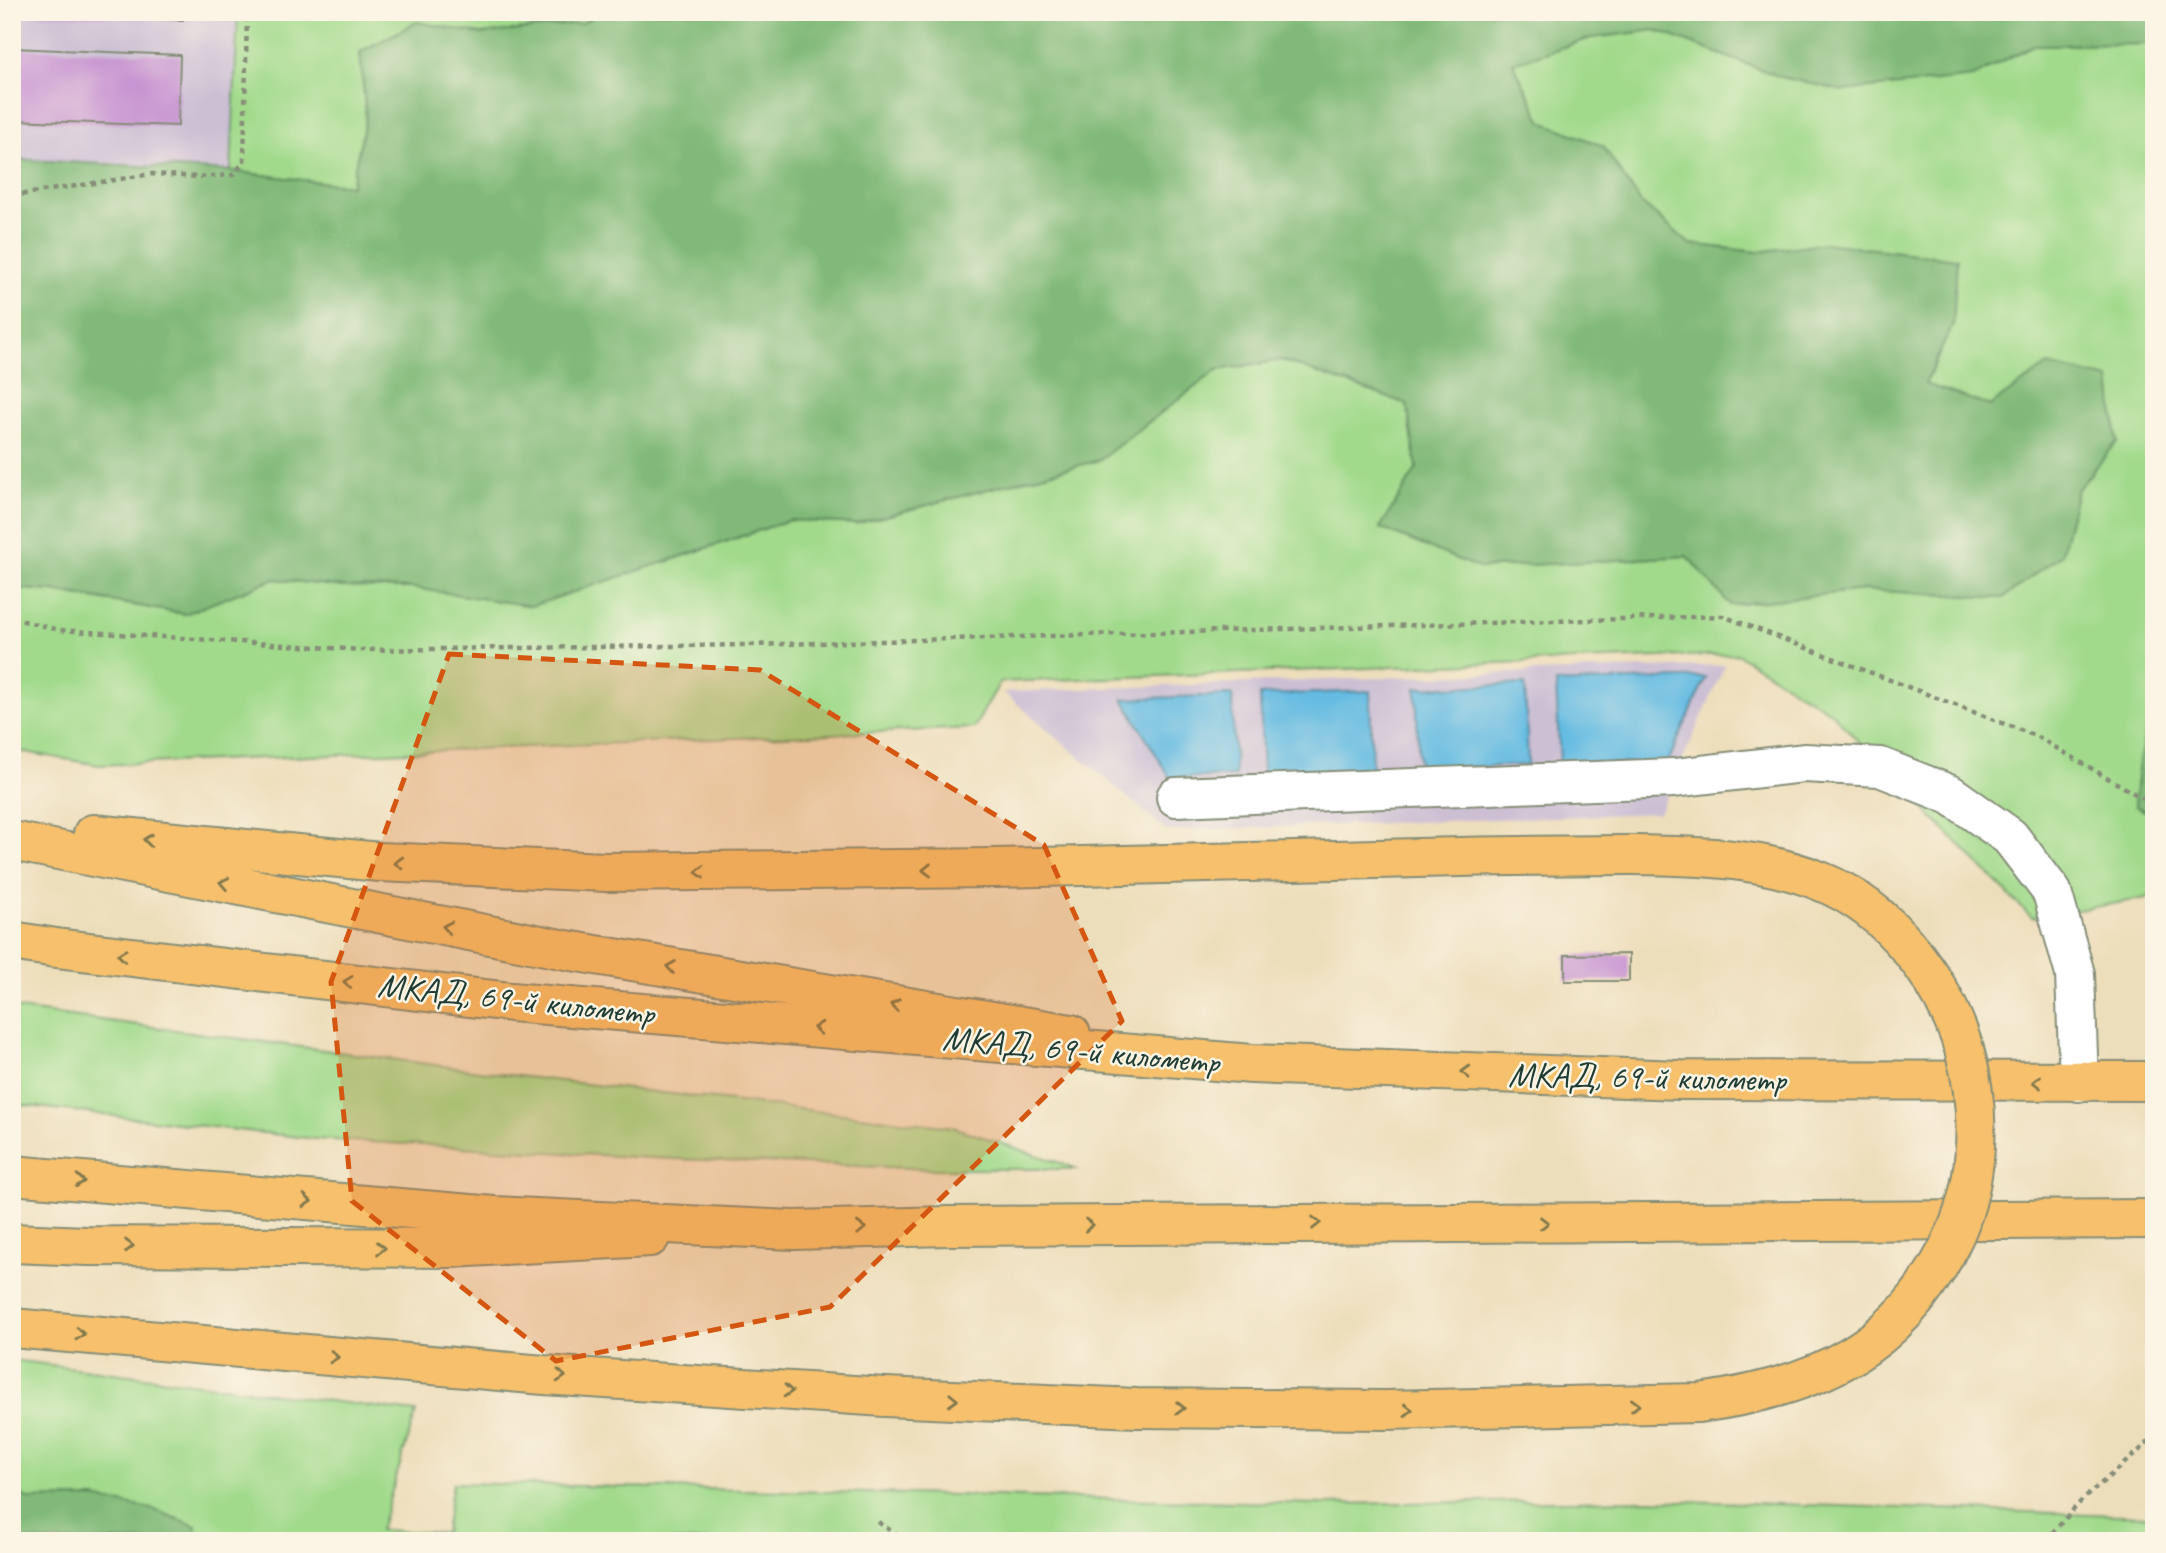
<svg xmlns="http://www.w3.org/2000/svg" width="2166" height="1553" viewBox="0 0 2166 1553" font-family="Caveat,sans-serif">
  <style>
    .industrial { fill: #ccbfd4 }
    .green { fill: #a2da8c; stroke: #608c60; stroke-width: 2 }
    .forest { fill: #81ba78; stroke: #507c56; stroke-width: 2 }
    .water { fill: #65bbe2; stroke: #427c8b; stroke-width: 2 }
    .building { fill: #c895d2 }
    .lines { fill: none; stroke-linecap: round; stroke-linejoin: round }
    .minor-casing { stroke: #868e78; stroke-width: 42 }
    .major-casing { stroke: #868e78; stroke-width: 42 }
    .highway-casing { stroke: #868e78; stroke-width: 42 }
    .path { stroke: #868e78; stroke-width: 4.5; stroke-dasharray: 5 5; stroke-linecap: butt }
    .minor { stroke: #fff; stroke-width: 38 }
    .major { stroke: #f7c06c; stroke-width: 38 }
    .highway { stroke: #f7c06c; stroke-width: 38 }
    .major-bridge-casing { stroke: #868e78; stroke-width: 42; stroke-linecap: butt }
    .major-bridge { stroke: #f7c06c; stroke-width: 38 }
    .oneway { stroke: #80784d }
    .marked { fill: #d45610; fill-opacity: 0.2; stroke: #d45610; stroke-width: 5; stroke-dasharray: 14 9; stroke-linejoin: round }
    .labels { text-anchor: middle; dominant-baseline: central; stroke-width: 5; stroke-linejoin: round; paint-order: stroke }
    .street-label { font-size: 35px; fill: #1f3d34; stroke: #fcf5e5 }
  </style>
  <rect width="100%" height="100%" fill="#fcf5e5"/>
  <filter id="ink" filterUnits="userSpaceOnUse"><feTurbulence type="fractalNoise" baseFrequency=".0143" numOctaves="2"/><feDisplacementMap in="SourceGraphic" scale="14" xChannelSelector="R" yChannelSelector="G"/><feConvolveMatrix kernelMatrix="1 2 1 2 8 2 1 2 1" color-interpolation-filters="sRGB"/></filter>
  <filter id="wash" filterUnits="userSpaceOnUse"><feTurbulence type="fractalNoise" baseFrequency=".00686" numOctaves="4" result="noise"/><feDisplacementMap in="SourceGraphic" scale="28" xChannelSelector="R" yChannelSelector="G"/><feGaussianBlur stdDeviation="1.57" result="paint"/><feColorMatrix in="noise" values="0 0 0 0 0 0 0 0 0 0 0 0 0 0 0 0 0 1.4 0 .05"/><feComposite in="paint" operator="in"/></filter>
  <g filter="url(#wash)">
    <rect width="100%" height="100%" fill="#eddebb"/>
    <path class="industrial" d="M12,12H238L231,171L12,159Z
      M1725,665L1659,813L1167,831L1003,692Z"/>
    <path class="green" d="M238,12H600L582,23L481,34L417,22L360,52L366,117L351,186L231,171Z
      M1656,30L1781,77H1973L2033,45L2154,44V709C2141,741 2136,771 2135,805L2154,816V893L2146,898L2032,918L1890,775L1832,713L1737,654L1000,682L974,728L99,765L12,750V588L52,591L184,614L274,579L345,587L413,588L666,562L790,520L855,524L1099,460L1217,370L1281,360L1407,404L1417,468L1380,528L1479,568L1687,556L1730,605L1863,590L2003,598L2061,555L2077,490L2117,442L2048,365L1990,406L1925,384L1953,324L1825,243L1757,252L1690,244L1640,202L1603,146L1542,122L1513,63L1591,38Z
      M12,1008L509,1075L953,1127L1078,1169H934L651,1158L316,1139L12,1104Z
      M12,1360L416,1412L380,1530L445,1533L453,1483L1322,1504L1650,1500L2151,1516L2154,1511V1541H195V1526L94,1498L27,1499L12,1488Z"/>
    <path class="forest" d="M600,12H2154V44L2033,45L1973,77L1843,91L1781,77L1656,30L1591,38L1513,63L1542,122L1603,146L1640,202L1690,244L1757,252L1825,243L1957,259L1953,324L1925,384L1990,406L2048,365L2110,379L2117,442L2077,490L2061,555L2003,598L1863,590L1730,605L1687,556L1479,568L1380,528L1417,468L1407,404L1281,360L1217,370L1099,460L855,524L790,520L532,606L413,588L345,587L274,579L185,614L53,591L12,588V159L231,171L351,186L366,117L360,52L417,22L481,34L582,23Z
      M2154,709V816L2135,806C2136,771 2141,741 2154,709Z
      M12,1488L28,1499L94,1498L152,1509L196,1526L195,1541H12Z"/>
    <path class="water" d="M1706,677L1668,762L1560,766L1556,683Z
      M1525,684L1528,765L1419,769L1416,688Z
      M1370,691L1372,771L1263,775L1260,695Z
      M1232,695L1235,776L1170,778L1123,699Z"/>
    <g id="blocks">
      <path class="building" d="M31,12H183V20L31,14Z
        M12,48L180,55L178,126L12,120Z
        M1629,954V981H1565V955Z"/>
    </g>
  </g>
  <g filter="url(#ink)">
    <use href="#blocks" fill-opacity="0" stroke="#868e78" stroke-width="2"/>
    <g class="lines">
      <g class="minor-casing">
        <path id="minor" d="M1176,797L1674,778L1804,763L1880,767L1951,795L2010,837L2052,892L2075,974L2079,1082"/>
      </g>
      <g class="major-casing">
        <path id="major" d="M93,834L380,862L606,872L995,868
          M12,841L566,950L1071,1034
          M12,1243L87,1246L452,1248L650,1237
          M12,1328L544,1375L885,1397"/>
      </g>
      <g class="highway-casing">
        <path id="highway" d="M12,941L56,948L511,1002L1252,1064L1680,1080L2154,1081
          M12,1175L494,1216L793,1230L948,1226L2154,1219"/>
      </g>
      <path class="path" d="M12,196L152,174L198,177L233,175L244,162L247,12
        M12,618L59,630L361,650L749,645L1723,616L2036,736L2154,805
        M878,1522L906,1541
        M2045,1541L2083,1499L2142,1448L2154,1435"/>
      <use href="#minor" class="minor"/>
      <use href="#major" class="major"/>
      <use href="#highway" class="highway"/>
      <g class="major-bridge-casing">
        <path id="major-bridge" d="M885,1397L1137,1408L1385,1410L1699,1403C1817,1387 1904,1348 1955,1234C1980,1177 1981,1108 1964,1049C1943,980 1889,908 1820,881C1757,856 1692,856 1626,855C1571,855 1515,856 1460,857C1305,861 1150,864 995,868"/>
      </g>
      <use href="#major-bridge" class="major-bridge"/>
    </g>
    <defs><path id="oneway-chevron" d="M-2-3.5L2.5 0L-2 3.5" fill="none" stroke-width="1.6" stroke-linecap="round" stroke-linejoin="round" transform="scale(1.75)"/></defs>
    <g class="oneway">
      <use href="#oneway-chevron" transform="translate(148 840) rotate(-174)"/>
      <use href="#oneway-chevron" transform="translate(399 863) rotate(-178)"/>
      <use href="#oneway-chevron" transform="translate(927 870) rotate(179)"/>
      <use href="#oneway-chevron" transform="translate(700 872) rotate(180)"/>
      <use href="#oneway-chevron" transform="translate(224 883) rotate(-169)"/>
      <use href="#oneway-chevron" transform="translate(447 927) rotate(-169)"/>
      <use href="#oneway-chevron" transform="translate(122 955) rotate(-173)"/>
      <use href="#oneway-chevron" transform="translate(671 967) rotate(-171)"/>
      <use href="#oneway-chevron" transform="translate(348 982) rotate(-173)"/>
      <use href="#oneway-chevron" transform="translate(895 1005) rotate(-171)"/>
      <use href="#oneway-chevron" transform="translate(818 1028) rotate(-175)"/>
      <use href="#oneway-chevron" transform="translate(1466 1072) rotate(-178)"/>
      <use href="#oneway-chevron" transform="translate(2037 1082) rotate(-180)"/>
      <use href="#oneway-chevron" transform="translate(80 1181) rotate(5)"/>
      <use href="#oneway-chevron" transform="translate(307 1201) rotate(5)"/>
      <use href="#oneway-chevron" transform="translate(1316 1223)"/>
      <use href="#oneway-chevron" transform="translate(1544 1223)"/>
      <use href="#oneway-chevron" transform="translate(1089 1225)"/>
      <use href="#oneway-chevron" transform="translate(861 1228) rotate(-2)"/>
      <use href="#oneway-chevron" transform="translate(129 1246)"/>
      <use href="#oneway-chevron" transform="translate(381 1248)"/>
      <use href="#oneway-chevron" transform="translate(80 1334) rotate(5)"/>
      <use href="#oneway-chevron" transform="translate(334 1357) rotate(5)"/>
      <use href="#oneway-chevron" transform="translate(561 1376) rotate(4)"/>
      <use href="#oneway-chevron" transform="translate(788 1391) rotate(4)"/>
      <use href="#oneway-chevron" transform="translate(953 1400) rotate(2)"/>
      <use href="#oneway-chevron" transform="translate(1635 1405) rotate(-1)"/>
      <use href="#oneway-chevron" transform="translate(1180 1408) rotate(1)"/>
      <use href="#oneway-chevron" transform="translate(1408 1410) rotate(-1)"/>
    </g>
  </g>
  <path class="marked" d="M449,654L760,670L1044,845L1122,1021L830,1307L556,1361L352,1201L331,982Z"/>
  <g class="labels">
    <g class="street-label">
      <text transform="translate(516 999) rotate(6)">МКАД, 69-й километр</text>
      <text transform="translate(1081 1050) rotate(5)">МКАД, 69-й километр</text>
      <text transform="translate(1647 1077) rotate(1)">МКАД, 69-й километр</text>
    </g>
  </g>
  <rect width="2166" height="1553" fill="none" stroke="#fcf5e5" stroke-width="42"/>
</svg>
